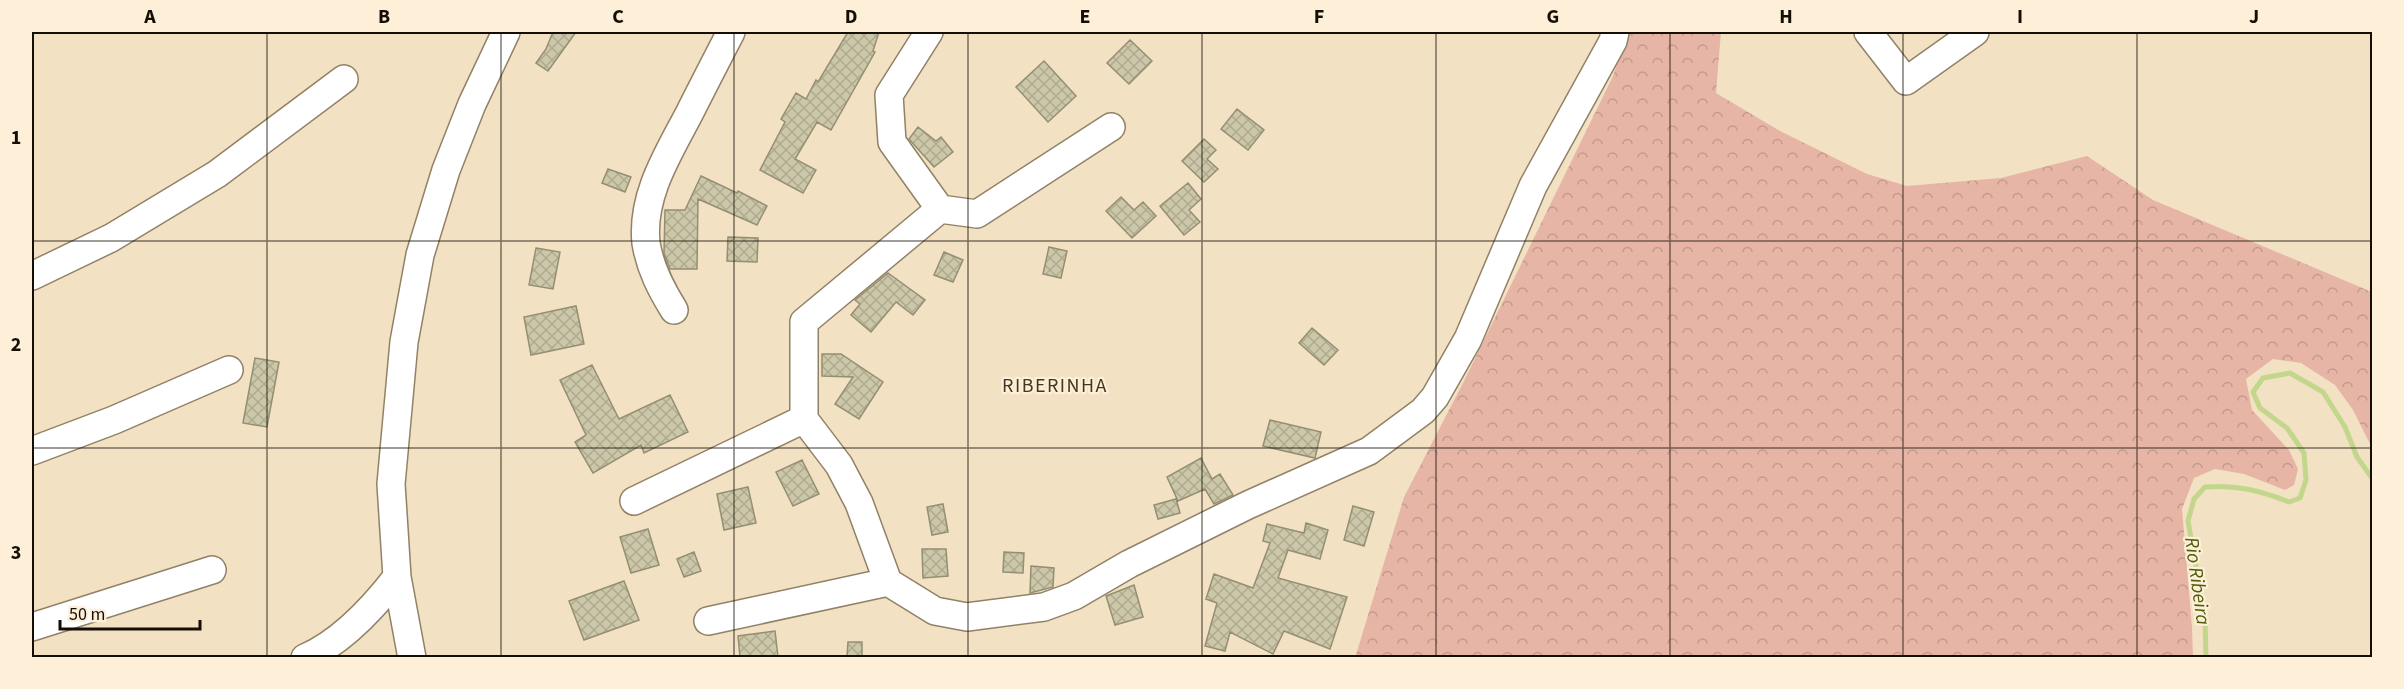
<svg xmlns="http://www.w3.org/2000/svg" width="2404" height="689" viewBox="0 0 2404 689" font-family="'Source Sans 3',sans-serif">
  <style>
    .forest { fill: url(#forest-crowns) }
    .lines { fill: none; stroke-linecap: round; stroke-linejoin: round }
    .stream { stroke: #c2d78c; stroke-width: 5 }
    .building { fill: url(#building-cross-hatch); stroke: #948f72; stroke-width: 1.5 }
    .minor-casing { stroke: #918166; stroke-width: 30 }
    .minor { stroke: #fff; stroke-width: 27 }
    .grid { fill: none; stroke: #140e05; stroke-width: 1.5; stroke-opacity: 0.55 }
    .labels { text-anchor: middle; dominant-baseline: central; stroke-width: 4.5; stroke-linejoin: round; paint-order: stroke }
    .neighbourhood-label { font-size: 20px; letter-spacing: 1.5px; fill: #45371f; stroke: #fdefd8 }
    .water-label { font-size: 20px; font-style: italic; fill: #4d5d08; stroke: #fdefd8 }
    .neatline { fill: none; stroke: #140e05; stroke-width: 2 }
    .grid-label { font-size: 20px; text-anchor: middle; font-weight: bold; fill: #140e05 }
  </style>
  <defs>
    <pattern id="forest-crowns" width="20" height="18" patternUnits="userSpaceOnUse" patternTransform="scale(1.5)"><rect width="20" height="18" fill="#e6b5a6"/><path d="M2 6a3 3 0 1 1 6 0M12 15a3 3 0 1 1 6 0" fill="none" stroke="#c49a8d"/></pattern>
    <pattern id="building-cross-hatch" width="8" height="8" patternUnits="userSpaceOnUse" patternTransform="scale(1.5)"><rect width="8" height="8" fill="#ccc7a8"/><path d="M0 0l8 8M0 8l8-8" fill="none" stroke="#aeaa8f"/></pattern>
  </defs>
  <rect width="100%" height="100%" fill="#f3e1c4"/>
  <path class="forest" d="M1628,32H1721L1716,93L1780,131L1867,174L1907,186L2001,178L2087,156L2153,200L2372,292V448L2353,410L2335,385L2301,363L2273,359L2246,379L2252,410L2289,450L2298,469L2294,485L2285,490L2244,474L2215,469L2194,478L2182,509L2192,627L2193,657L1355,658L1404,497L1465,379L1613,76Z"/>
  <g class="lines">
    <path class="stream" d="M2206,658L2205,618L2188,521L2194,499L2205,487C2237,485 2259,490 2289,502L2300,498L2306,480L2304,453L2287,428L2260,408L2253,392L2263,378L2290,373L2323,392L2345,427L2357,457L2372,478"/>
  </g>
  <path class="building" d="M553,32H576L548,71L536,63L546,49Z
    M848,32H879L873,51L875,52L831,130L817,122L795,159L816,170L803,193L760,170L785,122L781,119L796,93L806,99L816,80L818,82Z
    M1130,40L1152,61L1129,84L1107,63Z
    M1044,61L1076,96L1048,122L1016,87Z
    M1237,109L1264,130L1248,150L1221,129Z
    M918,127L936,141L941,137L953,152L934,167L909,139Z
    M1204,139L1216,150L1207,159L1218,169L1204,182L1182,161Z
    M608,169L631,177L625,192L602,183Z
    M701,176L737,193L738,191L767,206L757,225L698,199L697,269H670L664,253L665,210H685Z
    M1188,183L1201,199L1189,210L1200,222L1184,235L1160,206Z
    M1121,197L1134,210L1143,202L1156,216L1132,238L1106,211Z
    M728,237L758,238L757,262L727,261Z
    M1049,247L1067,251L1061,278L1043,274Z
    M536,248L560,252L553,289L529,285Z
    M944,252L963,260L953,282L934,275Z
    M888,273L925,300L913,315L896,302L871,332L851,315L860,304L855,300Z
    M576,306L584,344L531,355L524,317Z
    M1312,328L1338,350L1324,365L1299,343Z
    M822,354H841L883,382L859,419L835,404L853,377L822,376Z
    M255,358L279,362L267,427L243,423Z
    M592,365L619,419L670,395L688,432L644,453L641,445L593,473L575,442L586,435L560,380Z
    M1270,420L1321,432L1315,458L1263,446Z
    M1201,458L1212,479L1220,474L1233,495L1214,504L1205,489L1178,501L1167,477Z
    M802,460L819,494L793,506L776,472Z
    M748,487L756,523L724,530L717,494Z
    M1176,499L1180,513L1158,519L1154,505Z
    M943,504L948,532L932,535L927,507Z
    M1353,506L1374,512L1364,546L1344,540Z
    M1306,523L1328,530L1320,559L1288,550L1278,578L1347,597L1330,649L1284,631L1273,654L1230,632L1225,651L1205,646L1217,603L1206,599L1214,574L1253,588L1270,543L1263,541L1267,524L1304,533Z
    M648,529L659,565L631,573L620,537Z
    M922,549H946L948,576L923,578Z
    M694,552L701,571L684,577L677,559Z
    M1004,552L1024,553L1023,573L1003,572Z
    M1031,566L1054,568L1053,587L1030,593Z
    M624,581L639,620L584,640L569,601Z
    M1134,585L1143,617L1115,625L1106,596Z
    M775,631L778,657H740L738,636Z
    M848,642H862V657H847Z"/>
  <g class="lines">
    <g class="minor-casing">
      <path id="minor" d="M929,32L889,95L892,142L940,209L804,322V419L839,465L859,503L888,582L935,611L967,617L1044,607L1074,596L1129,564L1248,505L1369,451L1423,411L1435,397L1468,339L1533,186L1613,41L1615,32
        M1868,32L1906,81L1975,32
        M940,209L977,214L1111,127
        M32,276L111,238L217,174L344,79
        M674,310C661,289 650,268 646,243C641,196 668,154 689,114C703,86 717,59 731,32
        M32,451L114,420L229,370
        M634,501L804,419
        M708,621L888,582
        M32,627L212,570
        M305,658C342,642 373,608 397,577
        M412,658L397,577L391,484L404,342L420,255L446,170L472,104L506,32"/>
    </g>
    <use href="#minor" class="minor"/>
  </g>
  <path class="grid" d="M267,32V658M501,32V658M734,32V658M968,32V658M1202,32V658M1436,32V658M1670,32V658M1903,32V658M2137,32V658M32,241H2372M32,448H2372"/>
  <g class="labels">
    <g class="neighbourhood-label">
      <text x="1055" y="386">RIBERINHA</text>
    </g>
    <g class="water-label">
      <text transform="translate(2197 581) rotate(82)">Rio Ribeira</text>
    </g>
  </g>
  <rect width="2404" height="689" fill="none" stroke="#fdefd8" stroke-width="66"/>
  <path d="M60 620v9h140v-9" fill="none" stroke="#140e05" stroke-width="3"/>
  <text x="69" y="620" font-size="18" fill="#140e05" stroke="#fdefd8" stroke-width="4.5" paint-order="stroke">50 m</text>
  <rect x="33" y="33" width="2338" height="623" class="neatline"/>
  <g class="grid-label">
    <text x="150" y="23">A</text>
    <text x="384" y="23">B</text>
    <text x="618" y="23">C</text>
    <text x="851" y="23">D</text>
    <text x="1085" y="23">E</text>
    <text x="1319" y="23">F</text>
    <text x="1553" y="23">G</text>
    <text x="1786" y="23">H</text>
    <text x="2020" y="23">I</text>
    <text x="2254" y="23">J</text>
    <text x="16" y="144">1</text>
    <text x="16" y="351">2</text>
    <text x="16" y="559">3</text>
  </g>
</svg>
